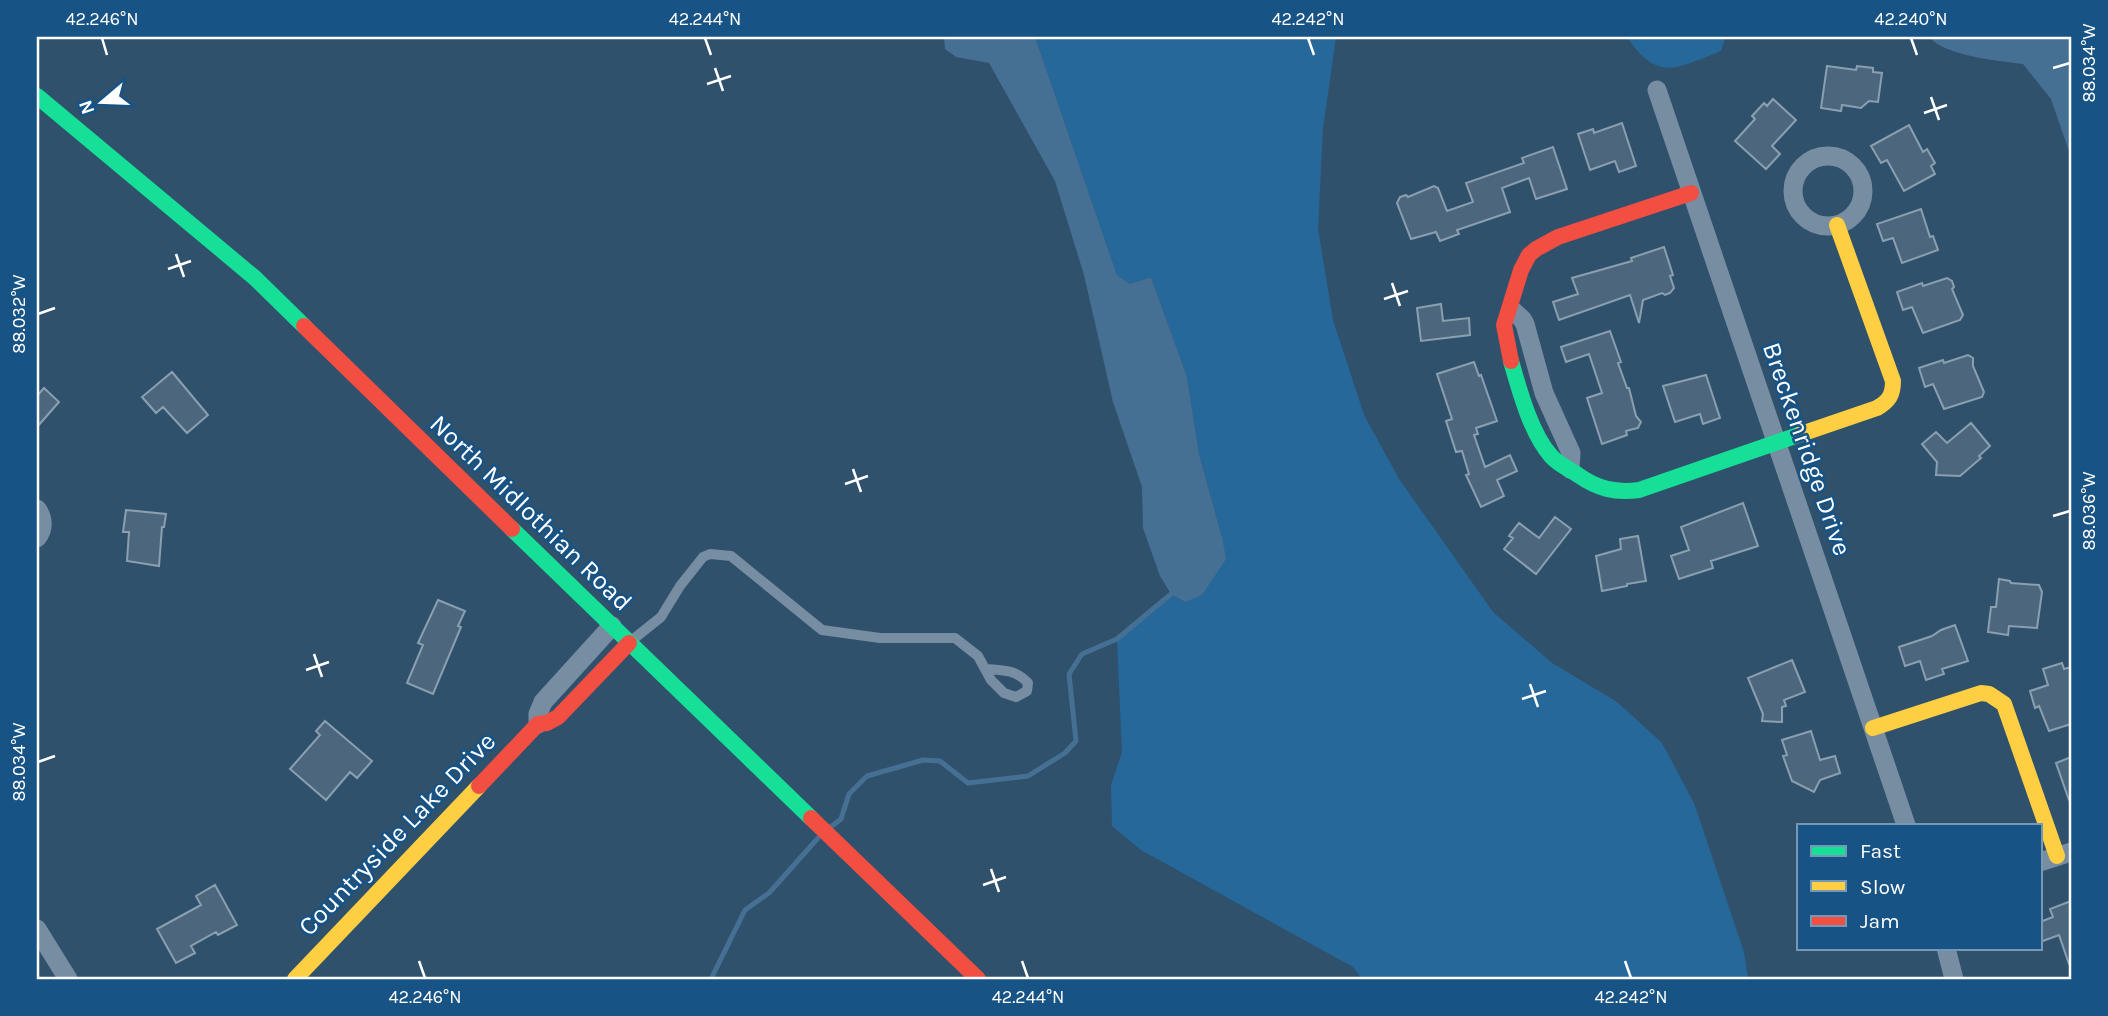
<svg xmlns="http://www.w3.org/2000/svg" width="2108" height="1016" viewBox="0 0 2108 1016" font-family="Karla,sans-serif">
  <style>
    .green { fill: #27689b }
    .water { fill: #457094 }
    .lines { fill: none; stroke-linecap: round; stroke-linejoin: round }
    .stream { stroke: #457094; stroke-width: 5 }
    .building { fill: #4c677d; stroke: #8a9fb0; stroke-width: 2 }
    .lane { stroke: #768da2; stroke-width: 10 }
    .street { stroke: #768da2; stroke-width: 19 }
    .fast { stroke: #16e098; stroke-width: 16 }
    .slow { stroke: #ffcf43; stroke-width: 16 }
    .jam { stroke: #f24e42; stroke-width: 16 }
    .ticks { fill: none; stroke: #fff; stroke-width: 2.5 }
    .labels { text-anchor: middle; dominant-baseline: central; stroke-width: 5; stroke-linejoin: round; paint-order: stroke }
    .street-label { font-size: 26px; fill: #fff; stroke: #175385 }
    .neatline { fill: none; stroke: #fff; stroke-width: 2.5 }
    .ticks-label { font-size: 18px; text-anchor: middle; fill: #fff }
  </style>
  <rect width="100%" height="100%" fill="#30516c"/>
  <path class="green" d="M1035,37H1336L1323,128L1318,229L1333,320L1364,415L1399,479L1493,612L1552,663L1617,702L1662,743L1694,803L1744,952L1748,979H1362L1353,967L1141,850L1112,826L1111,785L1122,752L1117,639L1171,594L1185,602L1222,537L1199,454L1187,377L1151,277L1130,284L1117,275Z
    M1627,37H1729L1725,38L1721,51C1677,68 1658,83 1627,37Z"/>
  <path class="water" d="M944,37H1035L1117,275L1130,284L1151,277L1187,377L1199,454L1222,537L1226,559L1202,595L1185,602L1171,594L1160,576L1143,528L1142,487L1113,402L1084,275L1055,181L989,63L956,57L945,49Z
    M1930,37H2071V157L2051,99L2023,64C2001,61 1943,56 1930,37Z"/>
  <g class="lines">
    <path class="stream" d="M832,826L841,819L849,794L867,776L923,760L940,761L968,783L1028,776L1065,753L1076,741L1069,674L1082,654L1117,639L1171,594
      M711,979L745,910L769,893L818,838"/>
  </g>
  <path class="building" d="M1827,66L1856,70L1857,66L1873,68V72L1882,73L1878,102L1869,101L1861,108L1842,105L1841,111L1821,108Z
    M1773,99L1796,120L1772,146L1780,154L1766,169L1735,141L1755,119L1752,116L1764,103L1767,106Z
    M1622,123L1636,166L1619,172L1615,161L1590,170L1578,134L1593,129L1594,133Z
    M1909,125L1923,152L1927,149L1935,163L1931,166L1935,174L1904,191L1887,160L1881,163L1871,146Z
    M1553,147L1567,189L1536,199L1529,178L1502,188L1510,212L1457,230L1459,234L1440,241L1436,232L1411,239L1397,203L1400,197L1406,195L1408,197L1434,186L1438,188L1447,211L1473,202L1466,183L1524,163L1522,158Z
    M1921,209L1930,237L1933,236L1938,250L1902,263L1893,238L1883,241L1877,224Z
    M1664,247L1673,275L1670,276L1674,288L1670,293L1665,295L1662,293L1643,300L1639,323L1630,295L1559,320L1553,302L1578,294L1572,278L1632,261L1631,258Z
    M1947,278L1952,281L1954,287L1952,289L1963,315L1960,320L1923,333L1912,307L1903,310L1897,292L1922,283L1923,286Z
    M1441,304L1443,321L1469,318L1470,335L1421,341L1417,308Z
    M1610,331L1621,362L1618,363L1627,388H1629L1636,416L1641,422L1638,428L1626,431L1627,435L1602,444L1587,398L1602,393L1589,354L1566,362L1561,347Z
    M1968,355L1973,358V366L1984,392L1982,397L1944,409L1933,384L1925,387L1919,368L1943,360L1944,363Z
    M1474,362L1479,376L1481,375L1497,421L1476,428L1478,434L1474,435L1485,467L1510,455L1517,471L1497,480L1504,496L1481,507L1466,475L1469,474L1462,451L1456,452L1446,421L1452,419L1437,374Z
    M172,372L208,415L187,433L163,407L156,413L142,397Z
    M1706,375L1720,418L1703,424L1700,414L1675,422L1663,386Z
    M44,388L59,402L37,427V396Z
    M1971,423L1990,446L1979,456L1981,458L1960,476L1936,475L1937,462L1922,444L1936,432L1947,443Z
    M1743,503L1758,546L1711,561L1713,568L1679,579L1671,556L1689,550L1681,527Z
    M126,510L166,514L164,527H162L159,566L127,561L129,532H123Z
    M1555,517L1571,529L1536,574L1504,549L1513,538L1509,536L1519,523L1539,538Z
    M1638,536L1646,581L1627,584V586L1602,591L1596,556L1621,549L1620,539Z
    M1999,579L2010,581L2011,583L2039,585L2042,592L2037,628L2009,626L2008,635L1988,632L1991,607H1996Z
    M438,600L465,611L458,626L461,627L433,694L407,683L423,645L418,643Z
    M1955,625L1968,661L1942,669L1944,674L1926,680L1920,661L1905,666L1899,647L1932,636L1941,630Z
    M1792,660L1805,692L1784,700L1786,706L1782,707V722L1762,721L1763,714L1748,678Z
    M2062,663L2064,669L2071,667V724L2049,731L2039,706L2035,708L2030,691L2048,685L2043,669Z
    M325,721L372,761L357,778L350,772L326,800L290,769L320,735L316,731Z
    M1811,731L1820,760L1835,756L1840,773L1820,780L1814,792L1792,781L1783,756L1787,755L1782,740Z
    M2071,757V800H2069L2056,763Z
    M215,885L237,925L218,935L216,932L191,946L195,953L176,963L157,929L201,905L196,896Z
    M2071,901V964H2069L2059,935L2040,942V922L2053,917L2050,909Z"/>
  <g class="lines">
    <path class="lane" d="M631,641L661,617L680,586L703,557L710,554L731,556L822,630L880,638H955L978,656L991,680L1004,693L1016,697L1027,691L1028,683C1016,670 1004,670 987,669"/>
    <path class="street" d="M1657,90L1906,825
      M1793 191a35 35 0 1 1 70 0a35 35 0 1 1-70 0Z
      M1511,309L1522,319L1525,324L1544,393L1571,453L1570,469
      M37,509C44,519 44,529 37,538
      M538,724V714L543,702L612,626
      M2040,862L2071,852
      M37,929L68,979
      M1946,948L1954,979"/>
    <path class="fast" d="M37,96L255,278L304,326
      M1511,361C1519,389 1531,434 1551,456C1558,464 1569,469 1578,475C1598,489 1615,493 1639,490L1801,434
      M512,529L811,818"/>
    <path class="slow" d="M1801,434L1877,408C1889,401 1893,395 1893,381L1837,225
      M1873,728L1981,693L1989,694L2004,704L2057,856
      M295,979L479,786"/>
    <path class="jam" d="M304,326L512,529
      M1511,361L1504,325L1521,270L1529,255L1536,249L1558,237L1691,193
      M479,786L538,724L547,723L558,717L629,643
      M811,818L978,979"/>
  </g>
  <path class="ticks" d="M102,38L107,55M705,38L711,55M1308,38L1314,55M1911,38L1917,55M715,68L723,91M2053,68L2070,63M707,84L731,76M1931,97L1939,120M1924,113L1947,105M176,254L184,277M168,269L191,261M1392,283L1400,306M1384,299L1408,291M38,314L55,308M853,469L861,492M845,484L868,476M2053,516L2070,511M314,654L322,677M306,670L329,662M1530,684L1538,707M1522,699L1546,691M38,762L55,756M991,869L999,892M983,885L1006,877M419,961L425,978M1022,961L1028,978M1625,961L1631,978"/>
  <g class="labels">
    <g class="street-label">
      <text transform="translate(1807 449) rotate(71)">Breckenridge Drive</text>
      <text transform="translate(531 513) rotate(44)">North Midlothian Road</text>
      <text transform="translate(397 834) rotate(-46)">Countryside Lake Drive</text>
    </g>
  </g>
  <rect width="2108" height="1016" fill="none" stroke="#175385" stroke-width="77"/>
  <rect x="1797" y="824" width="245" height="126" fill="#175385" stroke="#7498b6" stroke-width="2"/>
  <rect x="1811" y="846" width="35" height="10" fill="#16e098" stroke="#7498b6" stroke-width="2"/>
  <text x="1860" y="858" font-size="21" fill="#ffffff">Fast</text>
  <rect x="1811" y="881" width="35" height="10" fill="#ffcf43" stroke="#7498b6" stroke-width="2"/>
  <text x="1860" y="894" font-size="21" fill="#ffffff">Slow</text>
  <rect x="1811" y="916" width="35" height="10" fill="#f24e42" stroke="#7498b6" stroke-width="2"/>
  <text x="1860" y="928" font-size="21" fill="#ffffff">Jam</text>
  <g transform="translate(102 102) rotate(251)" stroke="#175385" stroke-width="5" paint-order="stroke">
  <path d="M0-5L12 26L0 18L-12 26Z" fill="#ffffff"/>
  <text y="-10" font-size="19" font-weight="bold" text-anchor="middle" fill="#ffffff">N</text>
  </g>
  <rect x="38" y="38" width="2032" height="940" class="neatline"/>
  <g class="ticks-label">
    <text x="102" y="25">42.246°N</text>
    <text x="705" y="25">42.244°N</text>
    <text x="1308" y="25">42.242°N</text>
    <text x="1911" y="25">42.240°N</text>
    <text transform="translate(2089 63) rotate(-90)" y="6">88.034°W</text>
    <text transform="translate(19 314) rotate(-90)" y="6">88.032°W</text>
    <text transform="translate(2089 511) rotate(-90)" y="6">88.036°W</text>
    <text transform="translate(19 762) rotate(-90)" y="6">88.034°W</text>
    <text x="425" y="1003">42.246°N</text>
    <text x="1028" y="1003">42.244°N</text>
    <text x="1631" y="1003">42.242°N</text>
  </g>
</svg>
